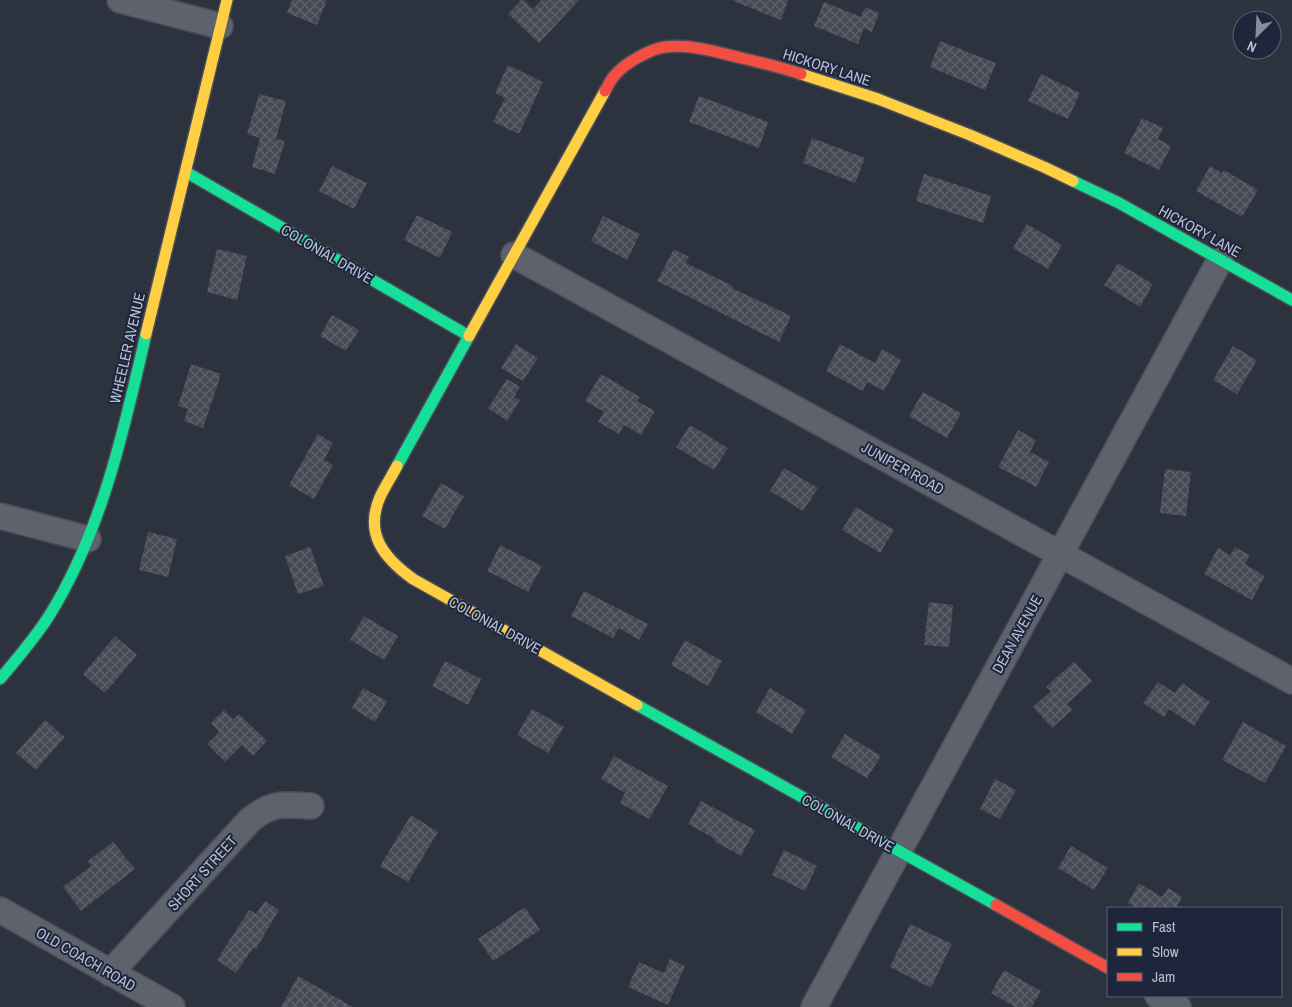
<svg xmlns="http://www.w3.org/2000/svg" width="1292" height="1007" viewBox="0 0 1292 1007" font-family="'Archivo Narrow',sans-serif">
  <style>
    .building { fill: url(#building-cross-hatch) }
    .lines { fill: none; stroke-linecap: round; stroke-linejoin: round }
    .street-casing { stroke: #4a4e58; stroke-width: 28 }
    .fast-casing { stroke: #4a4e58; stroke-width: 14 }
    .slow-casing { stroke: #4a4e58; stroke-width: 14 }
    .jam-casing { stroke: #4a4e58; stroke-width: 14 }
    .street { stroke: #5e626c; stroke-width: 25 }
    .fast { stroke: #16e098; stroke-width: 11 }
    .slow { stroke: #ffcf43; stroke-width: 11 }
    .jam { stroke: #f24e42; stroke-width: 11 }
    .labels { text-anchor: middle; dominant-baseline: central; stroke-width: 4; stroke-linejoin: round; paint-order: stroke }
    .street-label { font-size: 15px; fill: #b8becf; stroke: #1e263c }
  </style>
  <defs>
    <pattern id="building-cross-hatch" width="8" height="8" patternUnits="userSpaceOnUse" patternTransform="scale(1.25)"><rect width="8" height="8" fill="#454a54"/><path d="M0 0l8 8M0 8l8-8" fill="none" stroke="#5e626c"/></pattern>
  </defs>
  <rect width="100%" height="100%" fill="#2d323f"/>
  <path class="building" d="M292,0H327L317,25L287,13Z
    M521,0H524L533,9L541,0H579L539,43L508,14Z
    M733,0H788L781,20L733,1Z
    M824,2L861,17L865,7L879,13L872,32L864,28L858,44L814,26Z
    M940,41L996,63L985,90L930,67Z
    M508,65L543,82L519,134L493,122L505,98L495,93Z
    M1041,74L1080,93L1068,119L1028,101Z
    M259,94L286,101L276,139L285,141L275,174L252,167L260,138L247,134Z
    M699,96L768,122L759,148L689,122Z
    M1142,118L1163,128L1158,139L1171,146L1159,170L1124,153Z
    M812,138L865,158L855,183L803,163Z
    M332,166L367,183L354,209L319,191Z
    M1210,166L1222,173L1224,170L1258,190L1242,217L1196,191Z
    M924,174L991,196L983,223L916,201Z
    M417,215L452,232L440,258L404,240Z
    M603,216L640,234L627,260L591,241Z
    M1027,224L1062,245L1048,269L1013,248Z
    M217,249L247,256L237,300L207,292Z
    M674,249L689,257L686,263L733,286L732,288L791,316L779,342L657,281Z
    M1118,263L1153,284L1140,307L1104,285Z
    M332,315L359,330L346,351L320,336Z
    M516,344L538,358L523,381L501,368Z
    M840,344L875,363L882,349L901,360L884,391L867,382L863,391L826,371Z
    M1233,346L1257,360L1237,394L1213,380Z
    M191,364L221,374L203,428L184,421L188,409L178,406Z
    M601,374L640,397L637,401L655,411L641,435L624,425L619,434L598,422L604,412L585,401Z
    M507,379L520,387L514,397L520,400L507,421L488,408Z
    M923,392L961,413L947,438L909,416Z
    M690,425L728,448L714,470L676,447Z
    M1018,430L1036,440L1030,452L1049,462L1036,487L998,467Z
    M318,434L333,443L324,460L333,465L314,499L289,485Z
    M784,468L818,488L803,511L770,491Z
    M1165,469L1191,472L1186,516L1160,513Z
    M441,483L464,496L445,529L422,516Z
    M856,507L894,530L880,553L842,530Z
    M148,532L177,539L168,577L139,570Z
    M500,545L542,566L528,592L487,571Z
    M310,547L324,586L298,594L285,556Z
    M1235,547L1250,555L1245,564L1265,576L1252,600L1204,574L1218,548L1230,555Z
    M584,591L648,624L639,640L619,628L613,638L571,616Z
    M929,602L953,605L949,647L924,645Z
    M364,616L398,636L384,660L350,640Z
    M115,636L137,655L105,693L83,674Z
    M685,640L722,661L708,686L671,665Z
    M445,661L481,679L468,705L432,686Z
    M1074,662L1092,681L1067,704L1072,710L1052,728L1033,707L1051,691L1046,687Z
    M1158,682L1175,693L1182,683L1210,702L1194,726L1169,709L1164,717L1143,703Z
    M363,688L387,701L375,722L352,708Z
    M770,688L806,710L792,734L756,712Z
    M532,709L564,727L548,753L517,735Z
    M224,710L233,719L239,714L267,741L253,756L242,745L225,762L207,744L219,732L211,723Z
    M45,720L65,737L36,770L16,753Z
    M1243,722L1286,746L1265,783L1222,760Z
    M845,734L881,756L867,778L831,757Z
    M614,756L668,786L649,819L620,803L625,793L601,779Z
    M995,779L1016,790L1000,819L980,809Z
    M701,801L755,830L741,856L714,841L715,839L688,824Z
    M411,815L438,832L408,882L380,866Z
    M113,842L135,869L81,911L63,887L91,866L88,861Z
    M1071,846L1108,868L1094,890L1058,868Z
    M784,850L817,866L805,891L772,875Z
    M1139,883L1162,897L1168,888L1182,897L1177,906L1182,908H1137L1128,903Z
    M265,901L279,910L256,949L253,948L236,973L217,960L249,910L256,914Z
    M525,907L540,930L493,961L478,939Z
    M910,924L952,944L931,988L890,967Z
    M670,959L685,966L668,1005L628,987L639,962L664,973Z
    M1004,970L1041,991L1032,1007H1015L991,993Z
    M298,976L353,1007H281Z"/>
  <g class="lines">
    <g class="street-casing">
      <path id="street" d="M120,0L220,26
        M514,255L1292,681
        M0,516L88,539
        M0,910L172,1007
        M110,973L250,820C272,802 284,804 311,806
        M1158,996L1178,1007
        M814,1007L1220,260"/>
    </g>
    <g class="fast-casing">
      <path id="fast" d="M186,172L469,336L397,466
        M1073,181L1119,203L1292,300
        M0,679C17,659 35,638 49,616C102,531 124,430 146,334
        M637,705L996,905"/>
    </g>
    <g class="slow-casing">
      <path id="slow" d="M801,74L878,99L970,135L1044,167L1073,181
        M146,334L227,0
        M469,336L605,91
        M397,466C392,476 385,486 380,497C364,534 384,558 413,579L637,705"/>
    </g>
    <g class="jam-casing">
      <path id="jam" d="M605,91C608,86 611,79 615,75C625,63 650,49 665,47C689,44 714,51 737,57C759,62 780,67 801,74
        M996,905L1108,968"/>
    </g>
    <use href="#street" class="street"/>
    <use href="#fast" class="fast"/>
    <use href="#slow" class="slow"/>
    <use href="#jam" class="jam"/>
  </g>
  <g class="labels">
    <g class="street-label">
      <text transform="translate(827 67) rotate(18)">HICKORY LANE</text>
      <text transform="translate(1200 231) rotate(29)">HICKORY LANE</text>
      <text transform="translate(327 254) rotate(30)">COLONIAL DRIVE</text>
      <text transform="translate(127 348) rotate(-77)">WHEELER AVENUE</text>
      <text transform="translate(903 468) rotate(29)">JUNIPER ROAD</text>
      <text transform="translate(495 625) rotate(29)">COLONIAL DRIVE</text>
      <text transform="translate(1017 634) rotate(-61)">DEAN AVENUE</text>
      <text transform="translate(848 823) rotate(29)">COLONIAL DRIVE</text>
      <text transform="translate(202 873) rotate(-48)">SHORT STREET</text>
      <text transform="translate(86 959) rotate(30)">OLD COACH ROAD</text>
    </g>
  </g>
  <rect x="1107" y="907" width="175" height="90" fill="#1e263c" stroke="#5c6377"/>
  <rect x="1117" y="923" width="25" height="8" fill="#16e098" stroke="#5c6377"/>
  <text x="1152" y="932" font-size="15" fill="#b8becf">Fast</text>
  <rect x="1117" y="948" width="25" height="8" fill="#ffcf43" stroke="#5c6377"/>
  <text x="1152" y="957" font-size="15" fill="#b8becf">Slow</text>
  <rect x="1117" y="973" width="25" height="8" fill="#f24e42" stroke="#5c6377"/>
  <text x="1152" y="982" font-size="15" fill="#b8becf">Jam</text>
  <g transform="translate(1257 35) rotate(204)"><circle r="24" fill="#1e263c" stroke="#5c6377"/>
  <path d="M0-4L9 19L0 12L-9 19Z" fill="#878d9d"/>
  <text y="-8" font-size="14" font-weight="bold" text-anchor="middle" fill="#b8becf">N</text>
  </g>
</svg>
